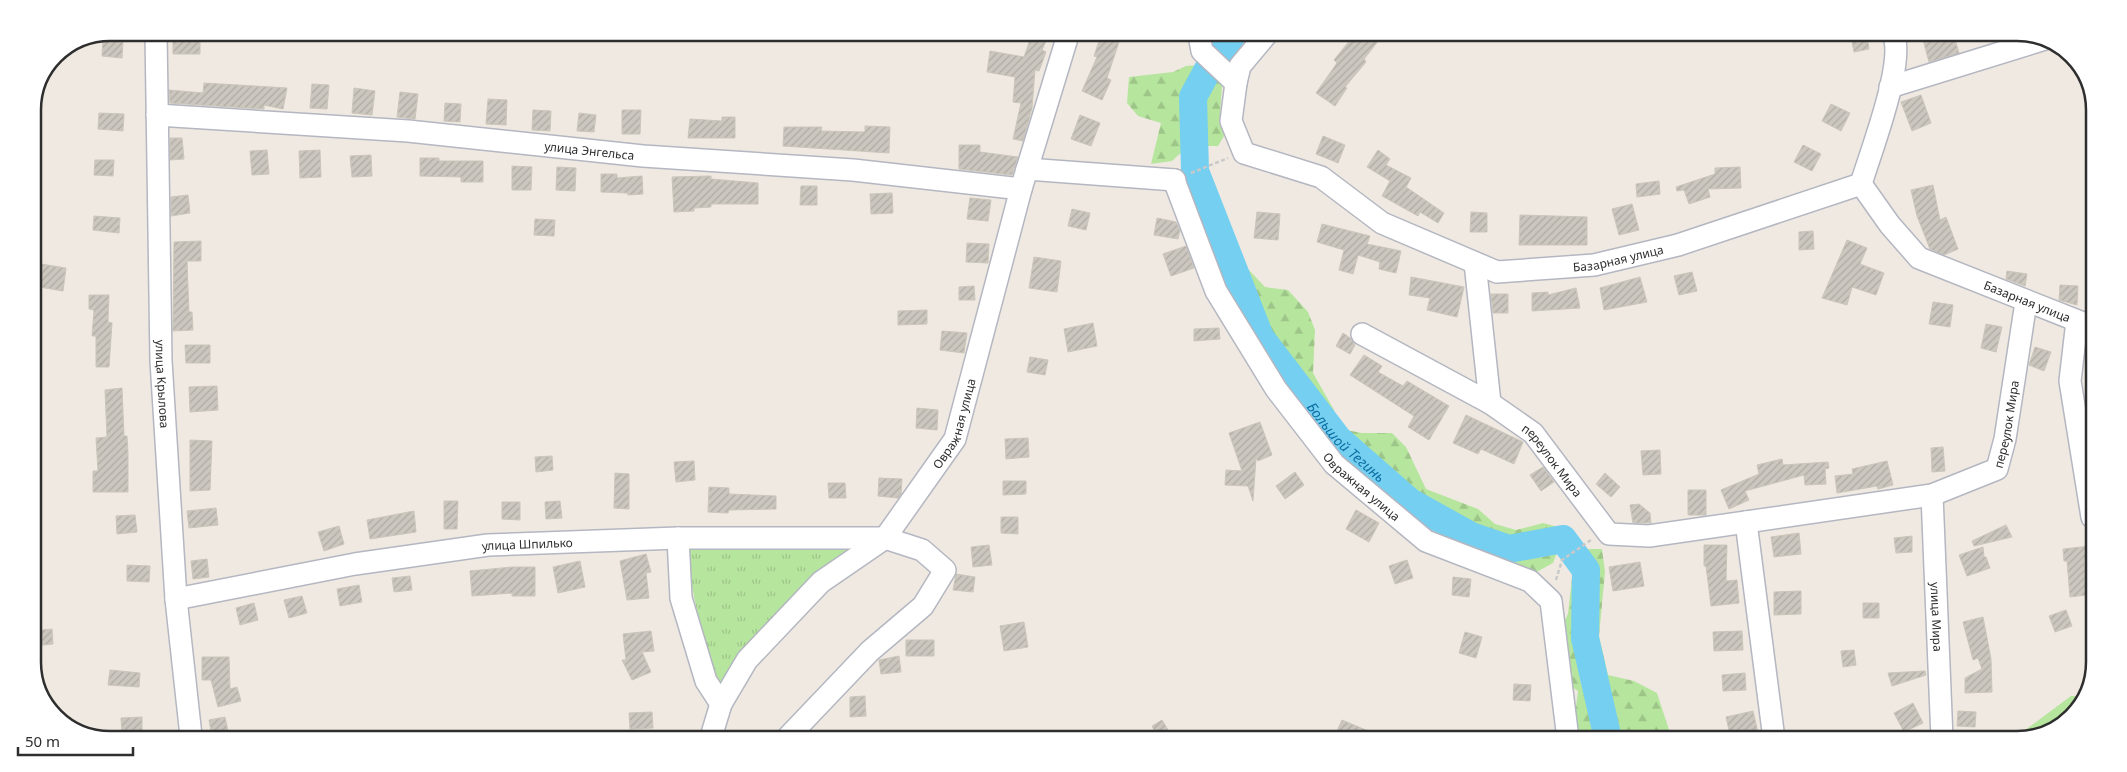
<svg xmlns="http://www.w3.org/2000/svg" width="2127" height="772" viewBox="0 0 2127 772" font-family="'Noto Sans',sans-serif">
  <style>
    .grass { fill: url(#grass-tufts) }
    .forest { fill: url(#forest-firs) }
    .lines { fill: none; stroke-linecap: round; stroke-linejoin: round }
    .river { stroke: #75cff0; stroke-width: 28 }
    .building { fill: url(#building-hatch); stroke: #cbc5ba }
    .minor-casing { stroke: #b4b7c1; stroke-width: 24 }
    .path { stroke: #c9c9c9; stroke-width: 2.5; stroke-dasharray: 4 2.5; stroke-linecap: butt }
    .minor { stroke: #fff; stroke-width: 21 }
    .labels { text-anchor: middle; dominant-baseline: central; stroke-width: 4; stroke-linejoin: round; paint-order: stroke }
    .street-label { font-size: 12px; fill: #2e2e2e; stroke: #fff }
    .water-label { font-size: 14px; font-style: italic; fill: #0d6fa3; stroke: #fff }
    .rim { fill: none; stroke: #2e2e2e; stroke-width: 2.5 }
  </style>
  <defs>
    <pattern id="grass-tufts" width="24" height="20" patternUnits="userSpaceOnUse" patternTransform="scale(1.25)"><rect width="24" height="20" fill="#b6e59e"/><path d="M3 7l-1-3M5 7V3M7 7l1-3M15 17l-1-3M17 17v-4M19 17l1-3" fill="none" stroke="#9dc588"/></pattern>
    <pattern id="forest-firs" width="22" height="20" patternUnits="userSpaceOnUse" patternTransform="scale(1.25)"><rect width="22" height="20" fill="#b6e59e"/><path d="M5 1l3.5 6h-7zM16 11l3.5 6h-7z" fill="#9dc588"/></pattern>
    <pattern id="building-hatch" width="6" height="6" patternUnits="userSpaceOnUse" patternTransform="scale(1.25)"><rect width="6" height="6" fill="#cbc7bf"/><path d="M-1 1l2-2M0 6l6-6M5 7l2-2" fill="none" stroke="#afaba4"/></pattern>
  </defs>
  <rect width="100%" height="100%" fill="#efe9e1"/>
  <path class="grass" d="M686,544L858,547C817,578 773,609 742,652C734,663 728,676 721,688C703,640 691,595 686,544Z
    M2071,696H2084L2064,724L2013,739Z"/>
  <path class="forest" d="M1200,65L1222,85L1220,115L1224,136L1218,146H1206L1200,135L1172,161L1151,164L1161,123L1138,116L1127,103L1129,77L1173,72L1186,66Z
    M1194,180L1202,200L1221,204L1248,269L1265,287L1288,290L1308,312L1315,330L1313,373L1334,410L1338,423L1313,421L1302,413L1217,284L1183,183Z
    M1346,430L1362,433H1392L1406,447L1426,489L1478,509L1495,524L1516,530L1543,523L1566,529L1553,563L1531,575L1485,560L1436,523L1421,528L1341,464L1338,450Z
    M1581,549H1602L1605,572L1599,636L1608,675L1634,681L1657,693L1672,739H1572L1578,691L1560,679L1555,640L1568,614L1573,569Z"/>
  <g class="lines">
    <path class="river" id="s1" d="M1232,35L1212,62L1193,97L1195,171L1260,337L1338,439L1410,502L1471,536L1509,549L1563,539L1586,570L1585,638L1608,739"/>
  </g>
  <path class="building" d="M1032,34H1049L1042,50L1046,52L1039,71L1035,70L1032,108L1023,141L1013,139L1021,103L1013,102L1015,77L987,72L990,51L1024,57Z
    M1101,35L1120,39L1107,78L1111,80L1102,100L1082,91L1097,57L1094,56Z
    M1354,35H1383L1364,59L1366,62L1345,87L1347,88L1335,106L1316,93L1337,63L1334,60Z
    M1851,36H1867L1869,49L1854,52Z
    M1922,36H1954L1959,53L1929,62Z
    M103,38L123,39L122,58L102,56Z
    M173,39H200V54H173Z
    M204,83L238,85L287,88L283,109L264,105V109L170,103L169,90L203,93Z
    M312,84L329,85L327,109L310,108Z
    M354,88L375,91L372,115L352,113Z
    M400,92L418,94L415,119L397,117Z
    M1921,95L1931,123L1912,131L1901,102Z
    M488,99L507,100L506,125L486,124Z
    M445,103L461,104L460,122L444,121Z
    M1831,104L1850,113L1841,131L1822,121Z
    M533,110L551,111L550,131L532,130Z
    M622,110H641L640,134H622Z
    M99,113L124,114L123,131L98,129Z
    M579,113L596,115L594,132L577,131Z
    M1080,115L1100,123L1091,146L1071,139Z
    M722,117H735V138H688L690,119L722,121Z
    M865,126L890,127L889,153L783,146L784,127H822L821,131L865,132Z
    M1323,136L1345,145L1338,163L1316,154Z
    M170,138H182L184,159L170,160Z
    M959,145H980V152L1018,157L1012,175L959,169Z
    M1803,145L1821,154L1812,171L1794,162Z
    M267,150L269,174L252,175L250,151Z
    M320,150L321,177L300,178L299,151Z
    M1378,150L1390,159L1386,165L1411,178L1406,187L1444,213L1438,223L1420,212L1418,216L1382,196L1390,181L1367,167Z
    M371,155L372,176L352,177L350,156Z
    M420,158H439V161H483V182H461V177L420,176Z
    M95,160H114L113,176L94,175Z
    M512,166L532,167L531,190H512Z
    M557,167L576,168L575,191L556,190Z
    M1740,167L1741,188L1708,189L1710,197L1689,204L1684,190L1677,191L1676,187L1715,174V168Z
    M601,174H617V178L642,176L643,194L628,195L627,193L601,192Z
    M711,176V179L758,183V204H711V207L694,208V211L674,212L672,177Z
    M1659,181L1660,194L1637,197L1636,184Z
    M1933,185L1940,220L1946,217L1958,249L1944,255L1930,249L1917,216L1911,190Z
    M801,186H817V205H800Z
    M892,193L893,213L871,214L870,194Z
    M188,195L190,213L171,216V197Z
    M970,198L991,200L988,221L967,219Z
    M1632,204L1639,230L1619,235L1612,209Z
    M1072,209L1090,213L1086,230L1068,226Z
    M1257,212L1280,214L1278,240L1254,238Z
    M1471,212L1487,213V232H1470Z
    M1520,215L1587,217V245H1519Z
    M94,216L120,218L119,233L93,230Z
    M1157,218L1176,222L1180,230L1178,239L1154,235Z
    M535,219L555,220L554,236L534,235Z
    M1322,224L1370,236L1367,244L1401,251L1396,273L1379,269L1380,262L1358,255L1353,274L1339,270L1344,250L1317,242Z
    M1813,231L1814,249L1799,250V232Z
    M1847,240L1867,248L1860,264L1884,273L1876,295L1852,287L1847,305L1822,298Z
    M201,241V261H187L189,312H192L193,330L173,331L174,242Z
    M967,243L989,244L988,263L966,262Z
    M1186,246L1194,268L1171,276L1163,254Z
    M1034,257L1061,261L1057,292L1029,288Z
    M35,263L66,268L63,291L33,286Z
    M2007,271L2027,274L2025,286L2006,279Z
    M1692,272L1697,291L1679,295L1674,276Z
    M1411,277L1464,287L1457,317L1427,310L1430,298L1409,295Z
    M1640,277L1647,302L1604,310L1600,288Z
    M2060,285L2078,286L2077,305L2059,300Z
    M974,286L975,300H959V287Z
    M1576,288L1580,308L1532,311V293L1548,292V295Z
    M1491,294H1508V313H1493Z
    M89,295H109L108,322L112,323L109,367H96V336H92L94,310L89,309Z
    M1933,302L1953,305L1950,327L1929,324Z
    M927,310V324L898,325V311Z
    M1093,323L1097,346L1068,352L1064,329Z
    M1986,324L2002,327L1996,352L1981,348Z
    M1219,328L1220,339L1194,341V329Z
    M942,331L967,333L964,353L940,350Z
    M1343,333L1350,338L1355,345L1350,354L1336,346Z
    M185,345H210V363H186Z
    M2035,347L2051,352L2044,371L2029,365Z
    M1364,355L1382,366L1378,372L1403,386L1407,381L1449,406L1429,440L1408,427L1414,416L1350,375Z
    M1030,357L1048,360L1045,375L1027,372Z
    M217,386L218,410L190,412L189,387Z
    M122,388L124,436H127L128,453V492H93V471H98L96,438L107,437L105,390Z
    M917,408L938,410L937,430L916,428Z
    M1466,415L1523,442L1514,464L1481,449L1478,454L1453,443Z
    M1260,422L1272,455L1258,461L1256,458L1253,501L1248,486L1225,485L1226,470L1242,471L1229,433Z
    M1028,438L1029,457L1006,459L1005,439Z
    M190,440L212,441L210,490L190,491Z
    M1943,447L1945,471L1932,472L1931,448Z
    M1660,450L1661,474L1643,475L1641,451Z
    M552,456L553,470L536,472L535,457Z
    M1782,459L1783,465L1828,462L1829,468L1825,469L1826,484L1805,485L1804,475L1745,491L1749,500L1729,509L1721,490L1759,474L1757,465Z
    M694,461L695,480L676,482L674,462Z
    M1887,461L1893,485L1878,489L1877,486L1837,493L1835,476L1853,474L1852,469Z
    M1543,467L1554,482L1541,491L1530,475Z
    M1295,472L1304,485L1285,499L1276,486Z
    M615,473L629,474V509L614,508Z
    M1605,473L1620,487L1611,497L1596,484Z
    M879,478L902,479L901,494L898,498L878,496Z
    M1003,481H1026V494L1003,495Z
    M828,483H845L846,498H829Z
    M709,487L729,488V494L776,496V509L729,510L728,513L708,512Z
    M1688,490H1706V515H1688Z
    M444,501H458L457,529H444Z
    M560,501L562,518L546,519L545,502Z
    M502,502H520V520L502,519Z
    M1639,504L1650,513L1651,523H1633L1630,505Z
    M216,508L218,525L189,528L187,511Z
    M1356,510L1379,523L1369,542L1346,529Z
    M414,511L416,532L370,539L367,520Z
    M135,515L137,532L117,534L116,516Z
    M1001,517H1018V534L1001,533Z
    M2006,525L2012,537L1974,546L1972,541Z
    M339,526L344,544L324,551L318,532Z
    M1799,533L1801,554L1774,557L1771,537Z
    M1912,536V552L1896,553L1894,538Z
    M989,545L992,565L973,567L971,547Z
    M1704,545H1727L1726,581L1737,580L1739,603L1711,606L1706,566H1704Z
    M2090,546L2091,559L2084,560L2086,595L2070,597L2067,561H2064L2063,549Z
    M1983,547L1984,557H1986L1990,568L1967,576L1959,555Z
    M646,554L651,572L646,573L649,598L627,600L620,561Z
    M207,559L209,577L193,579L191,561Z
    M1407,560L1413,578L1395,584L1389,566Z
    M580,561L585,587L558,593L553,567Z
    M1640,562L1644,586L1613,591L1609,567Z
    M127,565L150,566L149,582L127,581Z
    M512,567H535V596H512V593L472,596L470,571Z
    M956,574L975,577L973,592L953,590Z
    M410,576L412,590L394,592L392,578Z
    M1453,577L1471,579L1469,597L1452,595Z
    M359,585L362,602L340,606L337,589Z
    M1801,591V614L1774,615V592Z
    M302,596L307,613L289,618L284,600Z
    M254,603L258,620L240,625L236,608Z
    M1863,603H1879V618H1863Z
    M2066,610L2072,626L2055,632L2049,616Z
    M1983,617L1991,659L1992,692L1965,693V678L1982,669L1978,658L1973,660L1963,622Z
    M1024,622L1028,647L1004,651L1000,626Z
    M52,629L53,644L33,646V631Z
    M651,631L654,651L642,652L651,672L632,680L622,660H626L623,634Z
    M1742,631L1743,650L1714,651L1713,632Z
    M1465,632L1482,637L1476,658L1459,653Z
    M906,640H934V656H906Z
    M1854,650L1856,665L1843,667L1841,651Z
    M899,656L901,672L881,674L879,660Z
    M202,657H229L230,689L237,687L241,701L218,707L211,680H202Z
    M110,670L140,673L139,687L108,685Z
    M1925,671L1926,675L1892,686L1888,673Z
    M1745,673L1746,690L1723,691L1722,675Z
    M1514,684L1531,685L1530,701L1513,700Z
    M865,696L866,716L850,717V697Z
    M1913,703L1923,723L1904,732L1894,713Z
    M1753,711L1759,737L1731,739L1726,717Z
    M1958,711L1976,712L1975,727L1957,726Z
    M652,712L653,728L630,729L629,713Z
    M142,717V736H122L121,718Z
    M225,717L229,736H212L209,720Z
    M1162,720L1173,738H1158L1152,726Z
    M1342,720L1385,738H1355L1337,731Z"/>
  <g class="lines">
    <g class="minor-casing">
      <g id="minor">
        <path id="s2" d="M156,33L161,361L176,599L191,736"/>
        <path d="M1199,35L1202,51L1236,83"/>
        <path id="s3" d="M1266,35L1240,66L1236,83L1231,121L1244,153L1321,177L1382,223L1497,272L1594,265L1678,245L1861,184L1890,225L1919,258L2093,327"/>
        <path d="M1890,87L2045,39"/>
        <path id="s4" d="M157,115L408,131L643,156L853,170L1021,189"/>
        <path d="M1027,169L1175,180"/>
        <path id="s5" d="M1174,180L1216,291L1276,389L1334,464L1426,541L1530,581L1551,601L1568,739"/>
        <path d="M1861,184C1871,151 1904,66 1894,36"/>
        <path d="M1475,263L1490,403"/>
        <path d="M2077,321L2070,381L2092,517"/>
        <path id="s6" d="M1362,334L1490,403L1533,433L1609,534L1649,536L1932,495L1997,469L2005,439L2026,302"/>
        <path id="s7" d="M1932,495L1942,739"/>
        <path d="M1746,522L1774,739"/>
        <path d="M678,538L681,598L706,681L721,704"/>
        <path id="s8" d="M176,599L355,564L488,545L678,538H885L922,550L945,570L923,606L870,651L788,737"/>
        <path id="s9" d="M711,737L721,704L747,660L821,582L885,538L955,439L1021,189L1068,35"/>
      </g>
    </g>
    <path class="path" d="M1191,173L1228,158
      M1556,580L1562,560L1591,540"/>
    <use href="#minor" class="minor"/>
  </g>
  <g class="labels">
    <g class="street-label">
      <text stroke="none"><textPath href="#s4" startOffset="434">улица Энгельса</textPath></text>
      <text stroke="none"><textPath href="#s3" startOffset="535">Базарная улица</textPath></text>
      <text stroke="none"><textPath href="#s3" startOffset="1000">Базарная улица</textPath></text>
      <text stroke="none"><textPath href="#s2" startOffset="351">улица Крылова</textPath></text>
      <text stroke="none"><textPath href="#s9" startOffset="406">Овражная улица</textPath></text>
      <text stroke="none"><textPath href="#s6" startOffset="766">переулок Мира</textPath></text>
      <text stroke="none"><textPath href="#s6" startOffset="231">переулок Мира</textPath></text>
      <text stroke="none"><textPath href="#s5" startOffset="364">Овражная улица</textPath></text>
      <text stroke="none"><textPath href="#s8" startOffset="356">улица Шпилько</textPath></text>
      <text stroke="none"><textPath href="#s7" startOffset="122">улица Мира</textPath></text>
    </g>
    <g class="water-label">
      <text stroke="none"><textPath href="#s1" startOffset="462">Большой Тегинь</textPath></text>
    </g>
  </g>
  <path d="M0 0H2127V772H0ZM110 41H2017A69 69 0 0 1 2086 110V662A69 69 0 0 1 2017 731H110A69 69 0 0 1 41 662V110A69 69 0 0 1 110 41Z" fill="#fff" fill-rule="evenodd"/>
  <path class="rim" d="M110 41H2017A69 69 0 0 1 2086 110V662A69 69 0 0 1 2017 731H110A69 69 0 0 1 41 662V110A69 69 0 0 1 110 41Z"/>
  <path d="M18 747v8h115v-8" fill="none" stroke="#2e2e2e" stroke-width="2.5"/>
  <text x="25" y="747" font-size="15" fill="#2e2e2e" stroke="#ffffff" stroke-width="4" paint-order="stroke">50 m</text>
</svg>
